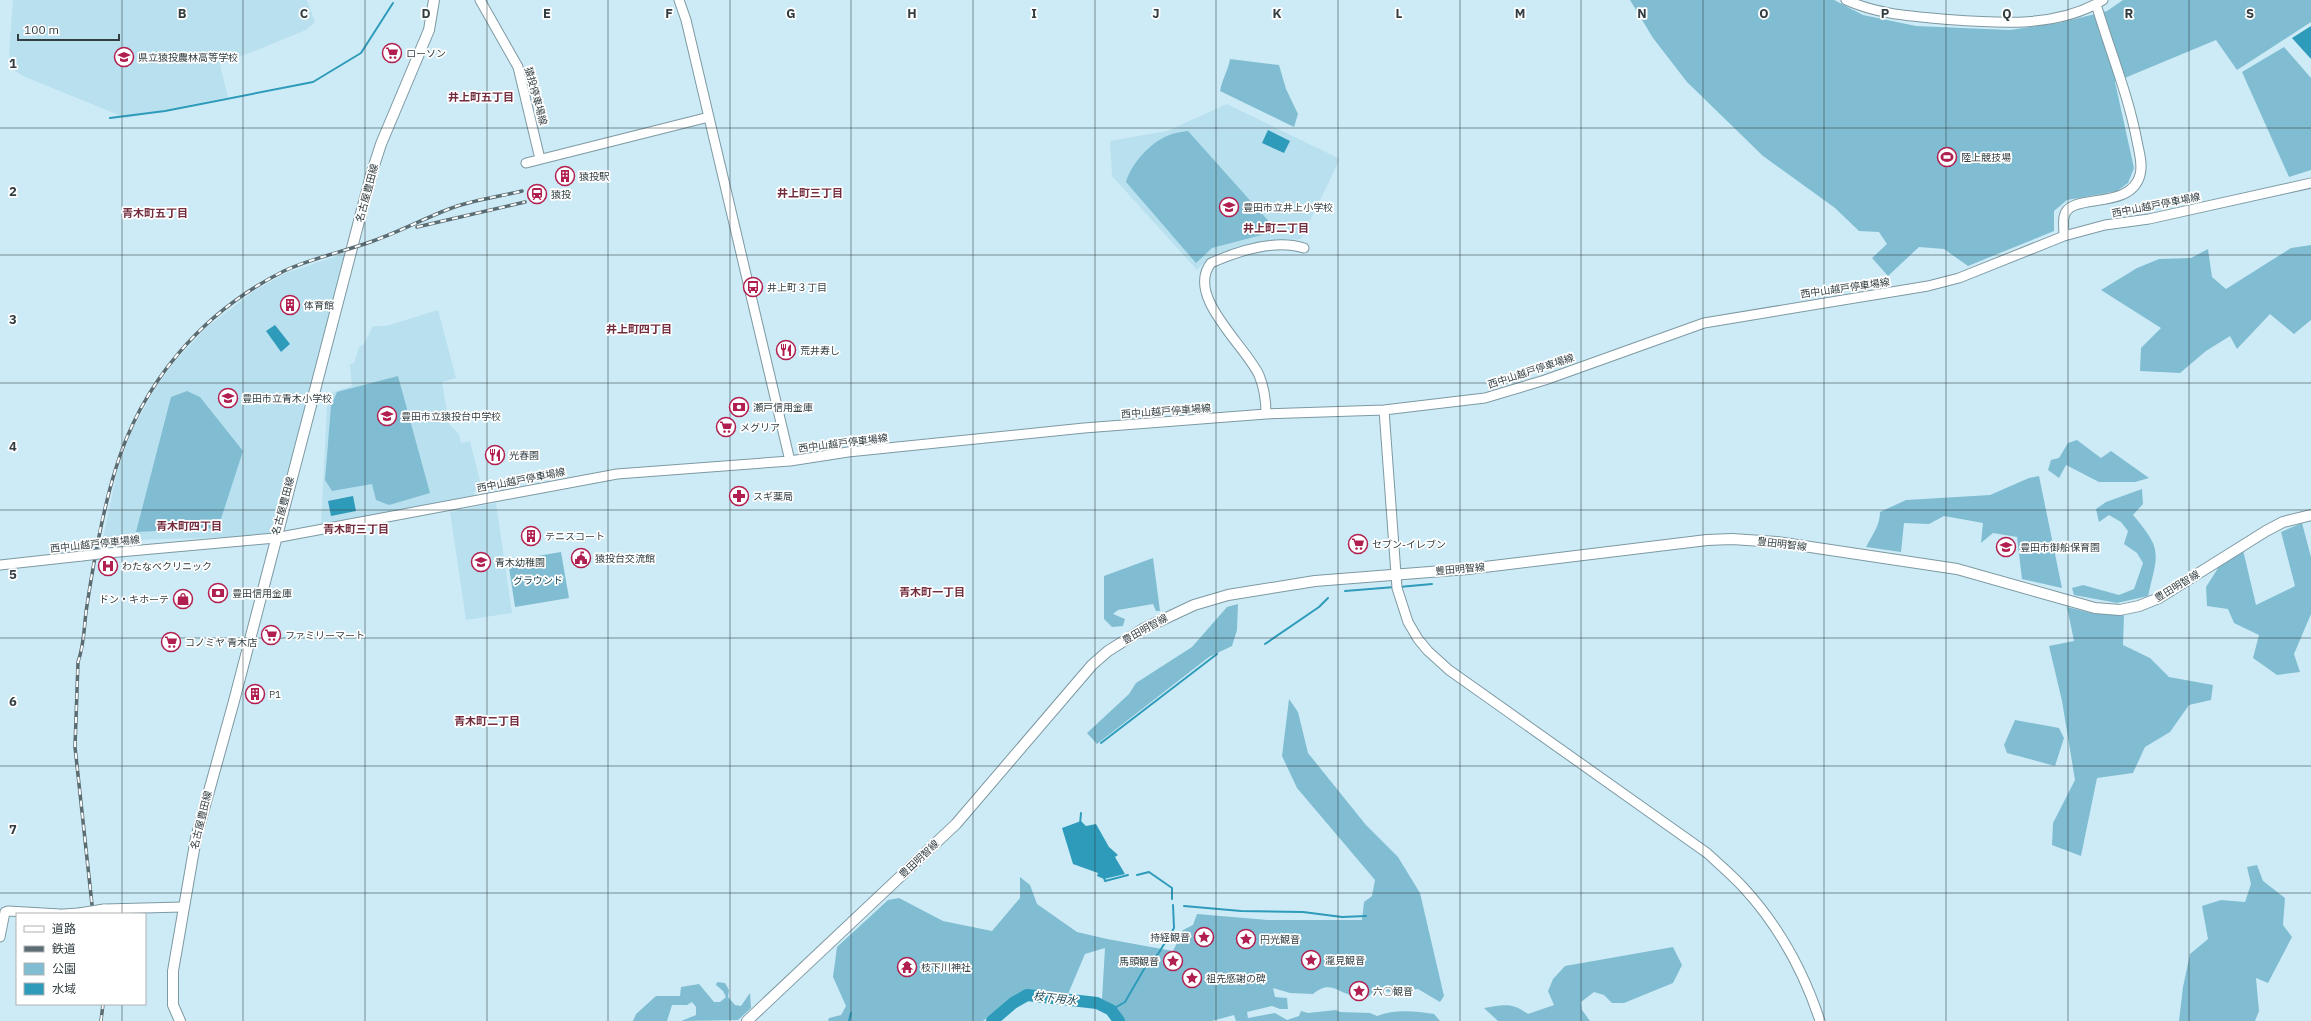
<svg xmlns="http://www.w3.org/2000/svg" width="2311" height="1021" viewBox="0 0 2311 1021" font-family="'IBM Plex Sans','Noto Sans JP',sans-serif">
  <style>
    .built { fill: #b9e0ee }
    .green { fill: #80bdd2 }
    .water { fill: #2e9bba }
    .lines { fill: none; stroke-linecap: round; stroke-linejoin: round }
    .stream { stroke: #2e9bba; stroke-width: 2 }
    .river { stroke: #2e9bba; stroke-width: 12 }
    .secondary-casing { stroke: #7d99a3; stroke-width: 11 }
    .primary-casing { stroke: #7d99a3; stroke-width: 12 }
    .secondary { stroke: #fff; stroke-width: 9 }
    .primary { stroke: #fff; stroke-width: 10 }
    .rail-casing { stroke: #5b6c72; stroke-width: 3.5 }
    .rail { stroke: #fff; stroke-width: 2; stroke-dasharray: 6; stroke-linecap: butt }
    .secondary-bridge-casing { stroke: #7d99a3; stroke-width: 11; stroke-linecap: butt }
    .secondary-bridge { stroke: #fff; stroke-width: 9 }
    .grid { fill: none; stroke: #323e42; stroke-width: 1; stroke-opacity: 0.55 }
    .labels { text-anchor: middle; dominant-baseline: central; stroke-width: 3.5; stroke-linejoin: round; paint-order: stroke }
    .poi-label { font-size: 10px; fill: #323e42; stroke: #fff; text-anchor: start }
    .street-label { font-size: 10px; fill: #323e42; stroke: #fff }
    .park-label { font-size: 10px; fill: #113f4d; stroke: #fff }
    .neighbourhood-label { font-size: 11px; font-weight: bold; fill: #732c3d; stroke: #fff }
    .water-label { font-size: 11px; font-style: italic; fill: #1e4b59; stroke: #fff }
    .grid-label { font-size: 13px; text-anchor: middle; font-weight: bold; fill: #323e42; stroke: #fff; stroke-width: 3.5; stroke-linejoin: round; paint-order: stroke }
  </style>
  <rect width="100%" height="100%" fill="#cdebf6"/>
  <path class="built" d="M13,0H307L315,22L306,30L220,65L228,97L126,118L23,76L12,69L9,53Z
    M1227,104L1340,159L1301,239L1273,240L1219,253L1208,259L1197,270L1112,176L1110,141L1167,131Z
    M346,253L273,532L267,536L133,540L102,543L117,472L131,432L156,387L175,361L207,327L254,291L286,273Z
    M438,310L456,378L442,382L449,424L459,434L461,443L470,441L482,489L476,488L473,498L321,524L327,407L333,392L352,386L350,364L354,363L359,347L364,344L373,326H386Z
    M496,503L512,613L466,620L450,512Z"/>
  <path class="green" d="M1630,0H1834L1863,15L1916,26L2010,30L2059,23L2107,11L2123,0H2311V22L2237,70L2216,40L2115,82L2134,168L2128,183L2117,191L2067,200L2054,211V231L1968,266L1944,249L1919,247L1888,276L1872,258L1887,244L1879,232L1859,231L1835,208L1763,156L1687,82L1653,38Z
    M2284,47L2311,78V170L2289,177L2242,72Z
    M1230,59L1279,65L1286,89L1298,114L1294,127L1220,91C1222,79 1228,71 1230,59Z
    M1188,131L1273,226V232L1212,248L1196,263L1126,182C1131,164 1150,143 1167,136C1173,133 1181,132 1188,131Z
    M2311,245V320L2294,334L2270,314L2237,349L2230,336L2206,351L2180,373L2140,371L2141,348L2161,328L2101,290L2137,268L2159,259L2191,258L2208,249L2212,277L2226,289L2291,248Z
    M398,376L430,493L389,505L376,500L372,484L332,491L325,480L331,406L337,392Z
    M187,391L200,397L243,451L218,528L136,532L171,397Z
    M2077,440L2101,458L2111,451L2149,478L2135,482H2099L2066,465L2059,478L2048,470L2051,460L2059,458L2068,443Z
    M2039,476L2062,588L2022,579L2017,537L1993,533L1981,543L1983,523L1944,516L1929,524L1904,523L1901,552L1866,547C1872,535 1880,526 1880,512L1906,500L1990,495L2029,478Z
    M2142,489L2143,504L2133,515C2163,550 2158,553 2148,596L2117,603L2074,595L2072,588L2083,585L2119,595L2134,589L2143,563L2137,553L2124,544L2128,531L2121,522L2109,515L2099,522L2096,509L2106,502Z
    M2302,523L2311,557V614L2294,654L2300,672L2277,675L2253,658L2259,635L2234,623L2228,609L2207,606L2206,587L2220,565L2243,550L2256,605L2295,586L2281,532Z
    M561,552L569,598L515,607L508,561Z
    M1153,558L1160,611H1156L1153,604L1118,610L1113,614L1125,619L1123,626L1112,627L1104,619V576Z
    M1238,604L1237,630L1232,646L1209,657L1097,744L1087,733L1129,694L1136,683L1192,647L1227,607Z
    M2067,607L2091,613L2124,614L2123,645L2150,658L2169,677L2213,685L2211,700L2189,705L2170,732L2145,747L2133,773L2097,778L2081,856L2052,845L2053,823L2075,780L2062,701L2049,646L2074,641Z
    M1289,699L1298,712L1308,753L1366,825L1398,857L1420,893L1444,996L1440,1002L1418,989L1408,990L1405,997H1395L1391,992L1375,990L1368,997C1364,997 1359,997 1355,996C1337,993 1331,979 1313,994L1290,993L1273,988L1275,997L1287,998L1288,1009H1280L1272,1006L1247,1012L1248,1018L1275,1013L1287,1020L1299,1016L1301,1011L1308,1013L1336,1010L1340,1012L1370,1013L1377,1016C1395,1009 1415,1011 1434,1014L1440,1021H1236L1234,1015L1212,1021H1122C1118,1010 1113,1004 1102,999L1105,948L1085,954L1068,994L1033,991L1022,992L983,1021H828L829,1018L841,1015L846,1006L833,977L837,947L888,900L899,898L943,921L992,931L1020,898V877L1030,885L1037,904L1077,932L1107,939L1173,951L1183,930L1193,925L1197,914L1268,920H1362L1364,902L1372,896L1375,880L1297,788L1282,756Z
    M2015,720L2059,728L2064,738L2055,766L2007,753L2004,745Z
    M2257,865L2263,881L2285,898L2283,925L2292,937L2268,983L2256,978L2259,1011L2255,1021H2179L2183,987L2190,954L2208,939L2202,906L2221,900L2245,902L2251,884L2247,867Z
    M1673,947L1682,965L1673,983L1624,1003H1612L1604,995L1594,992L1581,1002L1582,1010L1590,1021H1498L1484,1008C1504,1005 1511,1002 1528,1014L1554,1005L1548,991L1553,979L1565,966Z
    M717,982L725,983L729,990L728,997L735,1005L741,1006L750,993L751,1008L738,1020L681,1021L696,1015V1007L692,1002L687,1005H672L667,1021H633L636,1014L656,996H680L681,987L699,984L714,1002H720L726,997L723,991L716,985Z"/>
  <path class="water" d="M2311,26V59L2292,38Z
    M1268,130L1290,141L1284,153L1262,143Z
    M275,325L290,344L281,352L266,331Z
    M353,496L356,511L331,516L328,501Z
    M1081,821L1086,826L1096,824L1109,847L1118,855L1115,857L1125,874L1104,879L1097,876L1098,873L1073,864L1062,828Z"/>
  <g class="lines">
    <path class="stream" d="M110,118L165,111L313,82L361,53L393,3
      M1399,587L1432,584
      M1345,591L1395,587
      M1265,644L1319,607L1328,598
      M1101,743L1217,654
      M1080,824L1081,813
      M1137,875L1149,872L1172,888V899
      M1104,878L1105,881L1128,875
      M1184,906L1241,911L1303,912L1342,917L1366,916
      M1111,1010L1125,1002L1147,964L1158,954L1174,928L1173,905
      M849,1021L851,1013"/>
    <path class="river" d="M992,1021L1013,1003L1027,995L1097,1003L1111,1010L1119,1021"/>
    <g class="secondary-casing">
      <path id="secondary" d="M480,0L518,67L540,159
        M679,0L686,20L790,461
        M1846,0C1877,14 1908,16 1942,19C1995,23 2056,29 2103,0
        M526,163L709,117
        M2064,236C2064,230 2063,223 2064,217C2068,191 2130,212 2140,175C2143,164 2139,152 2137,141C2128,94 2110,51 2096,4
        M1384,410L1397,588L1408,622L1418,639L1428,651L1449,670L1707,853C1719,864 1732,875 1743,887C1778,925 1804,972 1820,1021
        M1266,414C1266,401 1264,387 1259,375C1245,345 1185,296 1211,263C1238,251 1275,239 1304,248
        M108,553L275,538L617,474L790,461L848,452L1084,428L1266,414L1384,410L1485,398L1545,380L1704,323L1928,286L1959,278L2064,236L2105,225L2149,219L2311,183
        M0,565L82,556
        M104,909L183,907
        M63,914L79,913
        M0,937L5,912L8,911L60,914"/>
    </g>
    <g class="primary-casing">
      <path id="primary" d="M180,1021L173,1005V971L196,838L234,701L371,175L381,144L429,30L434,0
        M747,1021L956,824L1092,665L1108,651L1143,629L1194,605L1228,595L1315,581L1468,569L1707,540L1732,539L1777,542L1957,569L2095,608L2120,610L2139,606L2159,598L2266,531L2283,522L2311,515"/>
    </g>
    <use href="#secondary" class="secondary"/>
    <use href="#primary" class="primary"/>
    <g class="rail-casing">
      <path id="rail" d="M417,227L525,202
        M93,914L75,747L78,662C84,645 84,629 86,612C93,565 101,517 115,471C141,383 202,312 284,271C312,258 343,252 373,241C399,232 423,219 449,209C471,200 498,197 522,191
        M101,1021L103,1004"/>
    </g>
    <use href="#rail" class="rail"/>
    <g class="secondary-bridge-casing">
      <path id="secondary-bridge" d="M82,556L108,553
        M79,913L104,909"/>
    </g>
    <use href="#secondary-bridge" class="secondary-bridge"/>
  </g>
  <path class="grid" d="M122,0V914M243,0V1021M365,0V1021M487,0V1021M608,0V1021M730,0V1021M851,0V1021M973,0V1021M1095,0V1021M1216,0V1021M1338,0V1021M1460,0V1021M1581,0V1021M1703,0V1021M1824,0V1021M1946,0V1021M2068,0V1021M2189,0V1021M0,128H2311M0,255H2311M0,383H2311M0,510H2311M0,638H2311M0,766H2311M0,893H2311M122,1004V1021"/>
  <defs>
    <g id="supermarket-ring" transform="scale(1)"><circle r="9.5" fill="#fff" stroke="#b01f4f" stroke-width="1.5"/><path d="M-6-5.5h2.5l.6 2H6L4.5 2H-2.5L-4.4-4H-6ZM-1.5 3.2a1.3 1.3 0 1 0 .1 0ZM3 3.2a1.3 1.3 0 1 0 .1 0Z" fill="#b01f4f"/></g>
    <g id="school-ring" transform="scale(1)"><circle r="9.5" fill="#fff" stroke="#b01f4f" stroke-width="1.5"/><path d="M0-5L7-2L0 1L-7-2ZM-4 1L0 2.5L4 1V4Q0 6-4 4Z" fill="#b01f4f"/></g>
    <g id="stadium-ring" transform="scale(1)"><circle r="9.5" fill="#fff" stroke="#b01f4f" stroke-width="1.5"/><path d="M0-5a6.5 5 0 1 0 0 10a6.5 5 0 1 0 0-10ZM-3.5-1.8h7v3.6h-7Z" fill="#b01f4f"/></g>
    <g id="building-ring" transform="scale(1)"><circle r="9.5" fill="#fff" stroke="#b01f4f" stroke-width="1.5"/><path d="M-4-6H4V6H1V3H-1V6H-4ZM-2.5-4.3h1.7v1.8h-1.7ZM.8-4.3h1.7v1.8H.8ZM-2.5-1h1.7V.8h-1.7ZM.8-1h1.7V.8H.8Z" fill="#b01f4f"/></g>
    <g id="station-ring" transform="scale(1)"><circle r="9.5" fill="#fff" stroke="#b01f4f" stroke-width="1.5"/><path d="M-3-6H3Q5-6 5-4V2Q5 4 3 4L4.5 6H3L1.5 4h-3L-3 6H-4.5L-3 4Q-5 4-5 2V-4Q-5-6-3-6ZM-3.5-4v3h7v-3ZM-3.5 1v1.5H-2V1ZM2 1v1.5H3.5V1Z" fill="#b01f4f"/></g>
    <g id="bus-ring" transform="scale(1)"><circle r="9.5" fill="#fff" stroke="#b01f4f" stroke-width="1.5"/><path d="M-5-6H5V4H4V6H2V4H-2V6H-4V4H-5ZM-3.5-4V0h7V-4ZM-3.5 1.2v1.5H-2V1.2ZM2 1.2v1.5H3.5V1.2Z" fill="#b01f4f"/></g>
    <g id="restaurant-ring" transform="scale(1)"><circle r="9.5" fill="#fff" stroke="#b01f4f" stroke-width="1.5"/><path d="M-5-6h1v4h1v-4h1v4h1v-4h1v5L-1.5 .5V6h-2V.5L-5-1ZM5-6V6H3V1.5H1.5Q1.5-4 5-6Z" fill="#b01f4f"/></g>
    <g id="bank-ring" transform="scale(1)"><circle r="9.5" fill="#fff" stroke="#b01f4f" stroke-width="1.5"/><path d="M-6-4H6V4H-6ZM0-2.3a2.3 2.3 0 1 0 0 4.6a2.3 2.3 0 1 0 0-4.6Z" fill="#b01f4f"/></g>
    <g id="pharmacy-ring" transform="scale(1)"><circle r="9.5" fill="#fff" stroke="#b01f4f" stroke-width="1.5"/><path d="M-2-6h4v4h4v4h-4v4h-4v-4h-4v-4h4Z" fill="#b01f4f"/></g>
    <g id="civic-ring" transform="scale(1)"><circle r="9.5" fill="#fff" stroke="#b01f4f" stroke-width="1.5"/><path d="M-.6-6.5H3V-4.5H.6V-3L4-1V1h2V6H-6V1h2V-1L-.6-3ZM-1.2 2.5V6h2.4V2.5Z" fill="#b01f4f"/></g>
    <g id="hospital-ring" transform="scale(1)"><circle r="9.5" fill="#fff" stroke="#b01f4f" stroke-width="1.5"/><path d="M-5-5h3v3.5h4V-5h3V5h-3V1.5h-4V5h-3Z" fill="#b01f4f"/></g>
    <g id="shop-ring" transform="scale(1)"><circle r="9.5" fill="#fff" stroke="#b01f4f" stroke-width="1.5"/><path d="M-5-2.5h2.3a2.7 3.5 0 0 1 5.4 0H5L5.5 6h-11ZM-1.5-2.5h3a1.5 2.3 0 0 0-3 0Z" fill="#b01f4f"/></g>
    <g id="sight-ring" transform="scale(1)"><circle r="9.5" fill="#fff" stroke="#b01f4f" stroke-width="1.5"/><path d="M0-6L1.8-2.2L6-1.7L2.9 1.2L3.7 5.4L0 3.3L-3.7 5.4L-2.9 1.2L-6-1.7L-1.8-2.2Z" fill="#b01f4f"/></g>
    <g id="temple-ring" transform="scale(1)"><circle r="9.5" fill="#fff" stroke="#b01f4f" stroke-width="1.5"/><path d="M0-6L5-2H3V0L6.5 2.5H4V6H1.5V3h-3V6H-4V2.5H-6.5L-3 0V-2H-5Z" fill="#b01f4f"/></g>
  </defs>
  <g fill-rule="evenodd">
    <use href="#supermarket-ring" x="392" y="53"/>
    <use href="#school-ring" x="124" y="57"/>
    <use href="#stadium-ring" x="1947" y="157"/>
    <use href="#building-ring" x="565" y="176"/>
    <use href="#station-ring" x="537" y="194"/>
    <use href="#school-ring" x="1229" y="207"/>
    <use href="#bus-ring" x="753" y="287"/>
    <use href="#building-ring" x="290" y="305"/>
    <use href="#restaurant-ring" x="786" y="350"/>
    <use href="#school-ring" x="228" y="398"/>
    <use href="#bank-ring" x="739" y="407"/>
    <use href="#school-ring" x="387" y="416"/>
    <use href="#supermarket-ring" x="726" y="427"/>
    <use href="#restaurant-ring" x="495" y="455"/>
    <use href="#pharmacy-ring" x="739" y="496"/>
    <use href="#building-ring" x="531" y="536"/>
    <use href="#supermarket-ring" x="1358" y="544"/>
    <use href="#school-ring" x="2006" y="547"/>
    <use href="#civic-ring" x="581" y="558"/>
    <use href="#school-ring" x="481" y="562"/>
    <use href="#hospital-ring" x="108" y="566"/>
    <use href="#bank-ring" x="218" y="593"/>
    <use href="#shop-ring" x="183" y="599"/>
    <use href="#supermarket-ring" x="271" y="635"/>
    <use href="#supermarket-ring" x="171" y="642"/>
    <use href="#building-ring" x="255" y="694"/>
    <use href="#sight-ring" x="1204" y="937"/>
    <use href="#sight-ring" x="1246" y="939"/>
    <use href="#sight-ring" x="1311" y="960"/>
    <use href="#sight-ring" x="1173" y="961"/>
    <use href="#temple-ring" x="907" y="967"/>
    <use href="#sight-ring" x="1192" y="978"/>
    <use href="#sight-ring" x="1359" y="991"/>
  </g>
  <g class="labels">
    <g class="poi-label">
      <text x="406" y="53">ローソン</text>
      <text x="138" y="57">県立猿投農林高等学校</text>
      <text x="1961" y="157">陸上競技場</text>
      <text x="579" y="176">猿投駅</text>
      <text x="551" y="194">猿投</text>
      <text x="1243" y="207">豊田市立井上小学校</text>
      <text x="767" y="287">井上町３丁目</text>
      <text x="304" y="305">体育館</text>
      <text x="800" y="350">荒井寿し</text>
      <text x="242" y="398">豊田市立青木小学校</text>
      <text x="753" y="407">瀬戸信用金庫</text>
      <text x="401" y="416">豊田市立猿投台中学校</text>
      <text x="740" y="427">メグリア</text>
      <text x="509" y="455">光春園</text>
      <text x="753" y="496">スギ薬局</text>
      <text x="545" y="536">テニスコート</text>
      <text x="1372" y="544">セブン-イレブン</text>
      <text x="2020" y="547">豊田市御船保育園</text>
      <text x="595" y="558">猿投台交流館</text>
      <text x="495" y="562">青木幼稚園</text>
      <text x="122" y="566">わたなべクリニック</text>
      <text x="232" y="593">豊田信用金庫</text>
      <text x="169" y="599" text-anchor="end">ドン・キホーテ</text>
      <text x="285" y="635">ファミリーマート</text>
      <text x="185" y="642">コノミヤ 青木店</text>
      <text x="269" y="694">P1</text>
      <text x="1190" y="937" text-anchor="end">持経観音</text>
      <text x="1260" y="939">円光観音</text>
      <text x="1325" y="960">瀧見観音</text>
      <text x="1159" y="961" text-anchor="end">馬頭観音</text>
      <text x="921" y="967">枝下川神社</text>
      <text x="1206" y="978">祖先感謝の碑</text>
      <text x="1373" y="991">六◯観音</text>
    </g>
    <g class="street-label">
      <text transform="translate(536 96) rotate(75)">猿投停車場線</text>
      <text transform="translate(367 193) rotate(-75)">名古屋豊田線</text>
      <text transform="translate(2156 205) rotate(-11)">西中山越戸停車場線</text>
      <text transform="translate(1845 288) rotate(-8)">西中山越戸停車場線</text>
      <text transform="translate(1531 371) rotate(-18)">西中山越戸停車場線</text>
      <text transform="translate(1166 411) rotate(-4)">西中山越戸停車場線</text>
      <text transform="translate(843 443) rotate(-7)">西中山越戸停車場線</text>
      <text transform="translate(521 480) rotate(-11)">西中山越戸停車場線</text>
      <text transform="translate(283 506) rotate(-75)">名古屋豊田線</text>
      <text transform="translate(95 544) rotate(-6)">西中山越戸停車場線</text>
      <text transform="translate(1782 544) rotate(7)">豊田明智線</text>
      <text transform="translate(1460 569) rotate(-5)">豊田明智線</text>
      <text transform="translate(2177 586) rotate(-31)">豊田明智線</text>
      <text transform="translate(1145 629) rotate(-29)">豊田明智線</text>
      <text transform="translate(201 820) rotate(-76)">名古屋豊田線</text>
      <text transform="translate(919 859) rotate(-43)">豊田明智線</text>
    </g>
    <g class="park-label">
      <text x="538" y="580">グラウンド</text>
    </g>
    <g class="neighbourhood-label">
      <text x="481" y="97">井上町五丁目</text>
      <text x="810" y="193">井上町三丁目</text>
      <text x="155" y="213">青木町五丁目</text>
      <text x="1276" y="228">井上町二丁目</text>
      <text x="639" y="329">井上町四丁目</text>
      <text x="189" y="526">青木町四丁目</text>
      <text x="356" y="529">青木町三丁目</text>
      <text x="932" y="592">青木町一丁目</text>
      <text x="487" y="721">青木町二丁目</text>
    </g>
    <g class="water-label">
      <text transform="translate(1055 998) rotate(7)">枝下用水</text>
    </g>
  </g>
  <g class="grid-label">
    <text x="182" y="18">B</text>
    <text x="304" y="18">C</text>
    <text x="426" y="18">D</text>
    <text x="547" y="18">E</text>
    <text x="669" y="18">F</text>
    <text x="791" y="18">G</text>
    <text x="912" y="18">H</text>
    <text x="1034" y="18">I</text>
    <text x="1156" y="18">J</text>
    <text x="1277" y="18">K</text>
    <text x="1399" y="18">L</text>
    <text x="1520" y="18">M</text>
    <text x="1642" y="18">N</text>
    <text x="1764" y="18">O</text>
    <text x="1885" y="18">P</text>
    <text x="2007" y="18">Q</text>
    <text x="2129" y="18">R</text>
    <text x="2250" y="18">S</text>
    <text x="13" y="68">1</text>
    <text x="13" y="196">2</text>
    <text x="13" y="324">3</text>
    <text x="13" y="451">4</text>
    <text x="13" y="579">5</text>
    <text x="13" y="706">6</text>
    <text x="13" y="834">7</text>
  </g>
  <rect x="16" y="913" width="130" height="92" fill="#ffffff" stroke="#adb2b3"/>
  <rect x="24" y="926" width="20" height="6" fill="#ffffff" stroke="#adb2b3"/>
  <text x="52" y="933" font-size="12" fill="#323e42">道路</text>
  <rect x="24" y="946" width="20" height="6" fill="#5b6c72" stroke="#adb2b3"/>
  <text x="52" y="953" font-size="12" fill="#323e42">鉄道</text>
  <rect x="24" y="963" width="20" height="12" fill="#80bdd2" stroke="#adb2b3"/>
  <text x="52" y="973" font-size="12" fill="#323e42">公園</text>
  <rect x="24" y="983" width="20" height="12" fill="#2e9bba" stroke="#adb2b3"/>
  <text x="52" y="993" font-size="12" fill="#323e42">水域</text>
  <path d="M18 34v6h101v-6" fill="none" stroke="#323e42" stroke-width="2"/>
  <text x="24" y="34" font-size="12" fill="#323e42" stroke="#ffffff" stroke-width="3" paint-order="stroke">100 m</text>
</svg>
